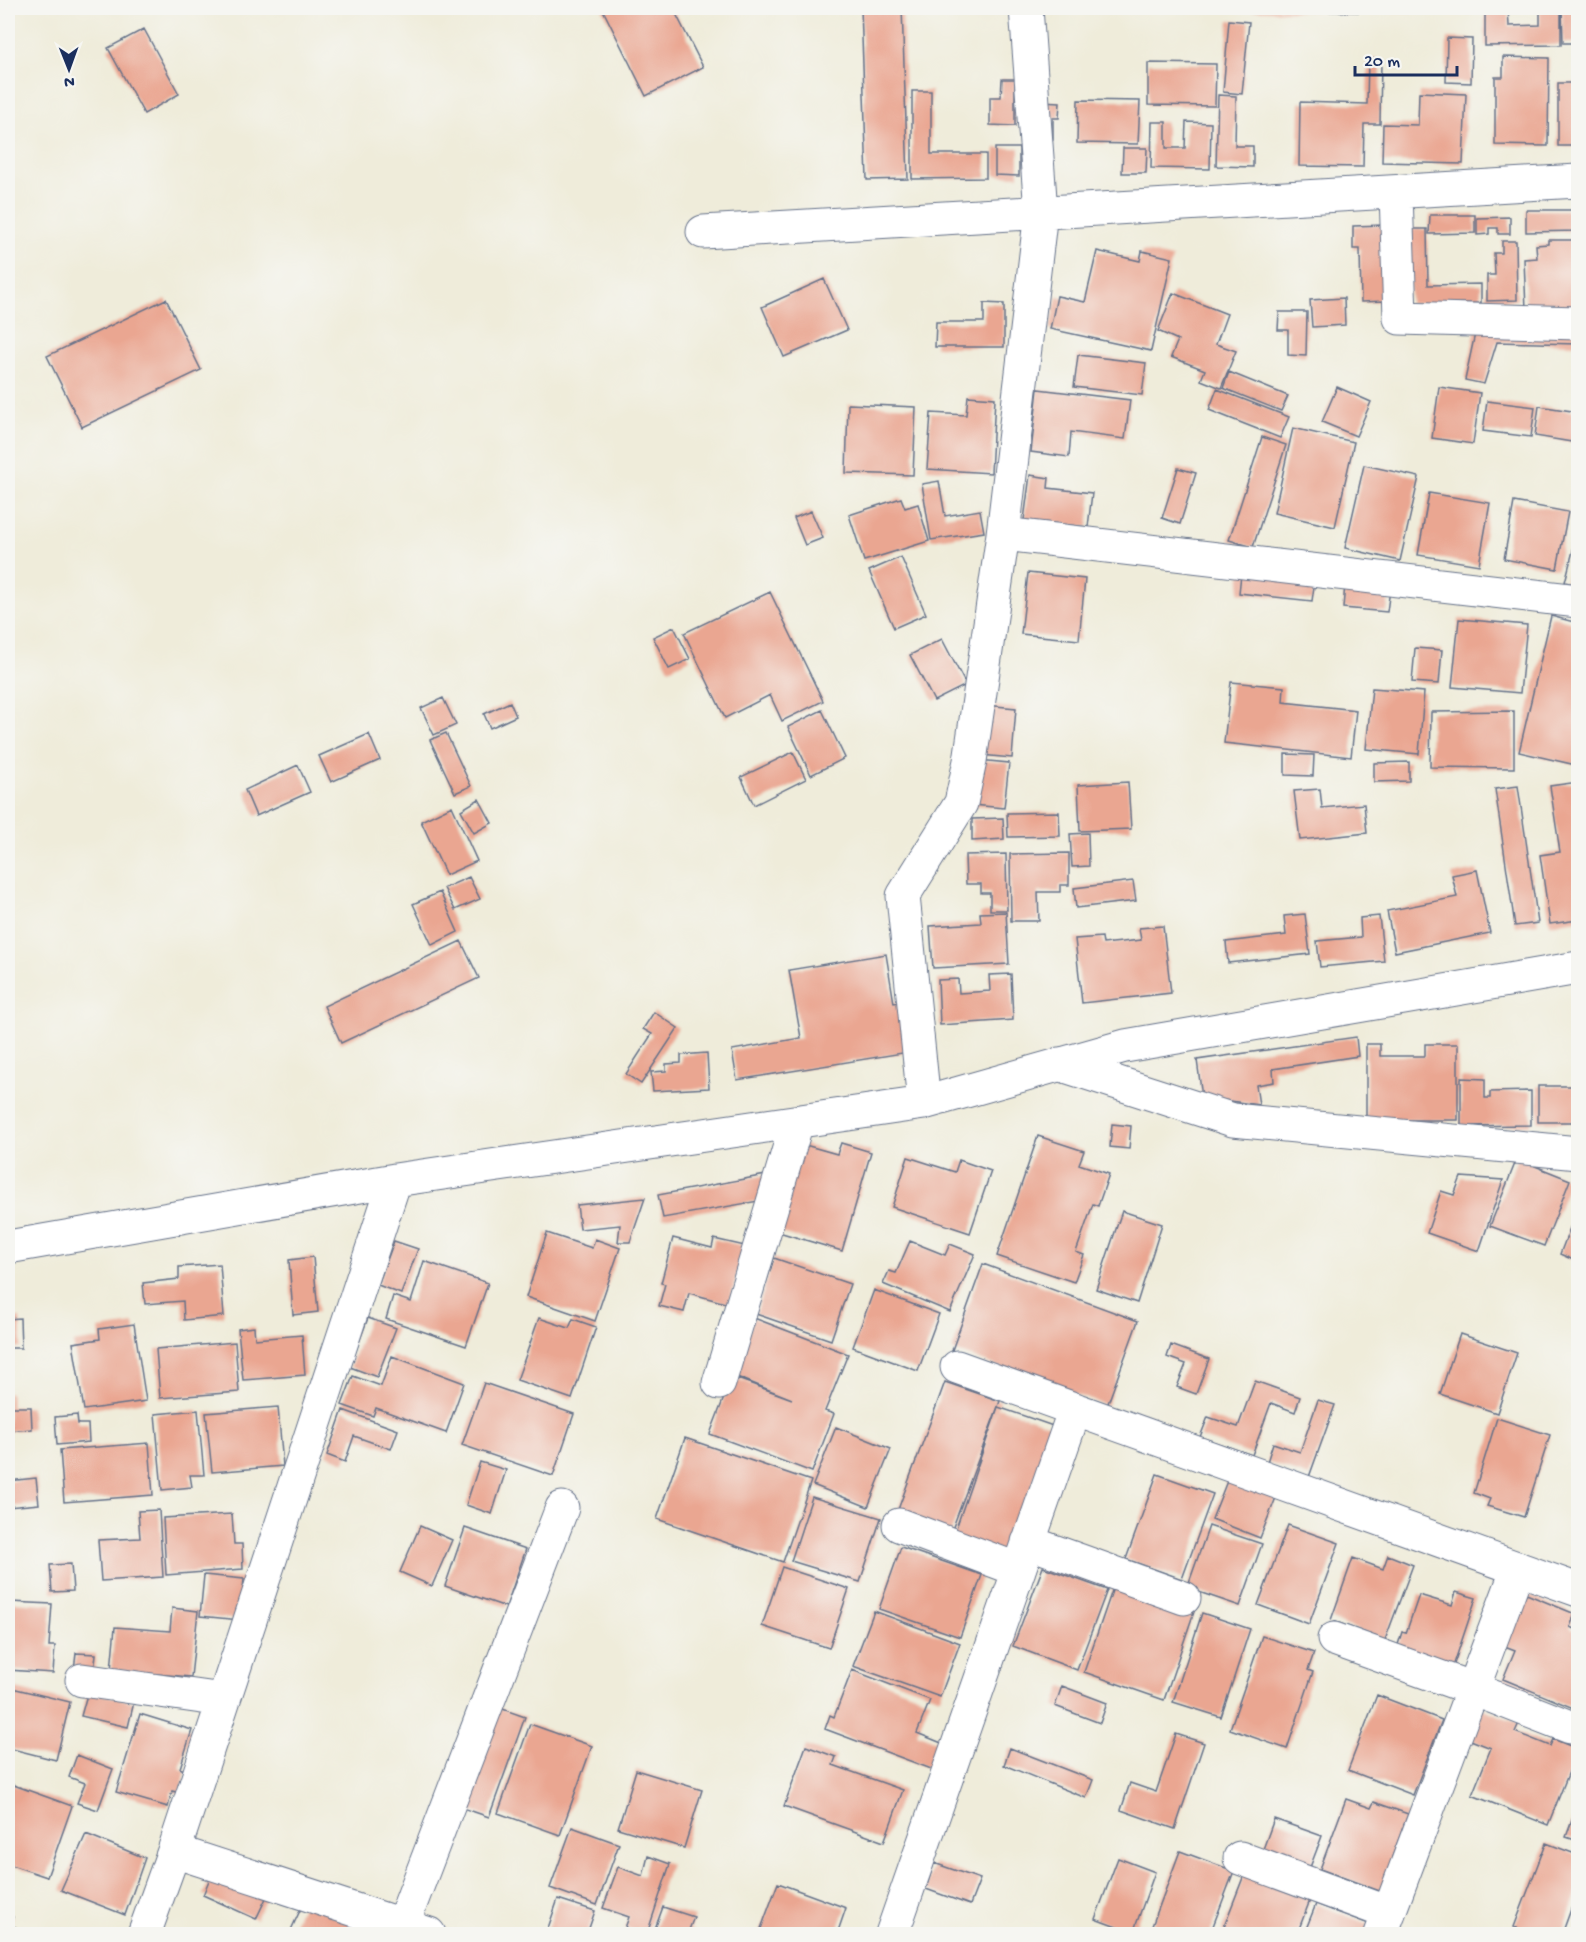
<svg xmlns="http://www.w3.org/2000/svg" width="1586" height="1942" viewBox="0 0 1586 1942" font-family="'Gochi Hand',sans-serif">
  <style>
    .building { fill: #eaa691 }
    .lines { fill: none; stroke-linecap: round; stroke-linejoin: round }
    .minor-casing { stroke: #657189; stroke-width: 35 }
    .minor { stroke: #fff; stroke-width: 33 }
  </style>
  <rect width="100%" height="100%" fill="#f6f6f2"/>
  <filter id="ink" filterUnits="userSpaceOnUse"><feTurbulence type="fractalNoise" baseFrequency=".0167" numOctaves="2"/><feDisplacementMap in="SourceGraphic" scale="12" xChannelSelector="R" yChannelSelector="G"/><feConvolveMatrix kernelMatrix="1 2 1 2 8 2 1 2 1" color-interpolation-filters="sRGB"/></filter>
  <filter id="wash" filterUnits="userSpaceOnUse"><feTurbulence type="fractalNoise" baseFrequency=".008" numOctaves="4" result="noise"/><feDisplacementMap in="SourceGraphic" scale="24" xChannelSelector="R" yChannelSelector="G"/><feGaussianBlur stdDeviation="1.35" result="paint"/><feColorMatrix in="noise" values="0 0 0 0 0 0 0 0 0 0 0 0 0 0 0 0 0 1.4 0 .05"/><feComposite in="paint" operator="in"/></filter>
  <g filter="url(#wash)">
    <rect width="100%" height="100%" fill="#efecda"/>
    <g id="blocks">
      <path class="building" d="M602,8H673L703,67L646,96Z
        M861,8H902L908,179L867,180Z
        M1048,8H1080V9L1049,11Z
        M1239,8H1366V12L1239,10Z
        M1394,8H1417V12H1394Z
        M1461,8H1471V14L1460,13Z
        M1485,8H1508L1509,26L1540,25V8H1561V45L1485,46Z
        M1562,8H1578V43H1563Z
        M1229,20L1249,22L1242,94L1223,92Z
        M144,29L179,94L144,114L108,48Z
        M1447,38L1472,39L1471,83L1446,82Z
        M1503,57L1549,58L1548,146L1495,145V77H1503Z
        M1368,59H1381L1380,124H1364L1363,167L1299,166L1300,102L1367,104Z
        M1148,63L1216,64L1215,106L1148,105Z
        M1002,79H1015V126L990,125V97H1001Z
        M1558,83H1578V146H1558Z
        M912,91H931V154H986V178L912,179Z
        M1419,92L1466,94L1463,164L1382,162L1383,124L1418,125Z
        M1218,95L1236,96L1235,146H1253V167L1216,166Z
        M1078,100L1140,101L1138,144L1077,143Z
        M1039,101L1060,102L1059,118H1053V139L1038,138Z
        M1152,122H1166V148H1185L1186,122L1211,123L1210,169L1151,168Z
        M995,148H1019V176L995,175Z
        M1123,148H1147L1146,173H1122Z
        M1526,210H1578V231L1526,232Z
        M1430,215H1475V233L1429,234Z
        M1510,217V234H1498V228H1489V234L1477,235V218Z
        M1384,225L1386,301L1361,302L1360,249H1353V226Z
        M1409,229H1427L1428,285L1481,284V303L1410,304Z
        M1548,240H1578V309L1526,310L1524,259L1537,258L1536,245L1548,244Z
        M1502,241H1516L1517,300L1487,301V275H1495L1494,253H1502Z
        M1097,251L1140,261L1142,251L1172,258L1151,351L1050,329L1057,296L1085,302Z
        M824,279L847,330L784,357L762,307Z
        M1173,293L1227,314L1216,344L1236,351L1221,388L1201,380L1205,370L1171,357L1178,340L1158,331Z
        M1344,298L1345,325L1312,327L1310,300Z
        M166,299L201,370L82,427L47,356Z
        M984,303L1004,304V347H935L936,322H984Z
        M1279,312H1307L1306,356L1288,355V330H1278Z
        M1477,324L1578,326V344L1497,342L1484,384L1465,380Z
        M1078,355L1146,363L1142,395L1074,387Z
        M1229,372L1288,396L1281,411L1223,388Z
        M1337,387L1371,402L1356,436L1322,422Z
        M1439,387L1480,393L1473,444L1432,438Z
        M1038,389L1130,400L1125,439L1071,432L1069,457L1031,452Z
        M1217,389L1289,417L1280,438L1209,410Z
        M968,396L995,398L991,473L927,469L931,413L966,415Z
        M1487,401L1535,407L1531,437L1483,431Z
        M848,404L916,407L913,475L846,473Z
        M1539,406L1578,412V443L1535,436Z
        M1293,428L1354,442L1335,527L1274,513Z
        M1262,437L1286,445L1253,547L1229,540Z
        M1364,465L1419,477L1400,561L1345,548Z
        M1178,468L1196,473L1180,524L1162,518Z
        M1030,475L1049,478L1048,488L1092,493L1088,527L1024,520Z
        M939,481L945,516L980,510L984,532L931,540L922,484Z
        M1429,493L1490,503L1479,565L1418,555Z
        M901,498L905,508L918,504L929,541L864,561L849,515Z
        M1514,502L1568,512L1557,569L1504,559Z
        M811,511L823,538L805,545L794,518Z
        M1578,531V585L1565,582Z
        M901,557L926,614L894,628L869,571Z
        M1242,565L1316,572L1312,601L1239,593Z
        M1028,573L1085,579L1079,640L1021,634Z
        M1345,584L1390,589L1387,612L1343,608Z
        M770,592L823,701L782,721L770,695L725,718L684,633Z
        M1551,616L1578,623V756L1576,765L1519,752Z
        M1459,619L1527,625L1520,693L1452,687Z
        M674,627L690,659L669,669L653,637Z
        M942,639L966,685L934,701L910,655Z
        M1415,648L1442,650L1439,684L1412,682Z
        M1231,682L1284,687L1283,702L1356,710L1351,757L1224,743Z
        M1372,688L1424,692L1419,754L1366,749Z
        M443,698L456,725L434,735L421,708Z
        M510,702L516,716L490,728L484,714Z
        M985,705L1016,708L1012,758L981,755Z
        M822,710L845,758L811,775L788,727Z
        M1514,711V768L1430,767L1431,712Z
        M446,733L471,786L455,793L430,740Z
        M369,734L380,760L331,782L319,756Z
        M793,752L806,779L754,805L741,777Z
        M1285,754L1314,755L1313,776L1285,775Z
        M978,760L1009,763L1004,808L973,805Z
        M1409,762V781L1374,782V763Z
        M298,765L310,792L256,816L245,790Z
        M1128,782L1131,829L1080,831L1078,785Z
        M1578,782V920L1550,924L1540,855L1560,852L1550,786Z
        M1518,786L1538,923L1515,926L1495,789Z
        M1320,789L1322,808L1364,804L1367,833L1300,840L1294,791Z
        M479,799L492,823L474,833L461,810Z
        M452,806L477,861L446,875L421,821Z
        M1059,812L1060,836L1008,837L1007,813Z
        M1003,818L1004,839L972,841V819Z
        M1088,833L1089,866L1072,867L1070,834Z
        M1069,853V885H1060V892H1038L1039,921H1011L1010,854Z
        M1006,854L1007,910H990V893H981V884H966L965,855Z
        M1477,870L1490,933L1395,952L1387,911L1457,897L1452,875Z
        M469,877L480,899L455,910L444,888Z
        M1133,881L1136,901L1076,908L1074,888Z
        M440,892L458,932L432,945L413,904Z
        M1006,912L1009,964L933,968L930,926L981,923L980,913Z
        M1305,914L1310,954L1228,963L1226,942L1286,935L1284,916Z
        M1379,916L1384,961L1320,967L1317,941L1361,937L1360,918Z
        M1163,926L1171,993L1082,1003L1075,939L1102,937L1103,944L1141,940L1139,928Z
        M461,941L479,978L341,1043L324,1006Z
        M886,954L894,1003L900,1002L909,1052L737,1080L732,1050L801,1038L789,970Z
        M1011,974L1013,1020L940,1025L938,980L958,979L959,993L990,991L989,975Z
        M654,1012L678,1028L641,1084L626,1074L652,1034L643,1029Z
        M1356,1037L1358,1056L1273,1069L1274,1082L1256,1085L1259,1105L1202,1097L1197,1060Z
        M1366,1044H1380V1056H1425V1044H1458V1120H1366Z
        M707,1053L709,1088L653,1091L651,1072L666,1071V1064L681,1063V1055Z
        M1461,1078L1485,1079V1098H1490V1092L1531,1091V1125L1461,1126Z
        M1538,1086H1578V1122H1538Z
        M1112,1124L1131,1126L1129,1149L1110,1147Z
        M1038,1136L1084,1151L1079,1164L1109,1174L1098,1206L1093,1204L1076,1252L1084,1255L1074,1282L997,1256Z
        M798,1143L837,1154L841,1143L871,1152L842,1251L772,1230Z
        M1520,1151L1539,1158L1535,1166L1570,1180L1544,1246L1490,1226Z
        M908,1157L955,1172L959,1160L991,1171L970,1233L892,1207Z
        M766,1175L770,1199L663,1218L658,1195Z
        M1461,1177L1503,1180L1479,1251L1427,1233L1441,1191L1454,1195Z
        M645,1198L630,1242H618L620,1225L580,1229L577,1205Z
        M1578,1207V1262L1560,1254Z
        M1122,1211L1162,1224L1137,1303L1096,1289Z
        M547,1233L592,1248L595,1239L620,1248L595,1321L526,1297Z
        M673,1238L712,1248L714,1239L745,1246L729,1304L689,1293L684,1312L659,1306L665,1284L661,1283Z
        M394,1241L418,1249L401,1294L378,1285Z
        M910,1241L945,1255L950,1244L975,1254L950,1312L883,1284L889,1271L896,1273Z
        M313,1257L318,1312L293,1315L289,1260Z
        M774,1258L850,1284L831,1340L756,1314Z
        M424,1261L488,1283L466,1346L386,1319L393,1296L411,1302Z
        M220,1264L224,1316L184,1320L183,1301L145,1304L143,1283L179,1279V1267Z
        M983,1264L1138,1321L1107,1406L952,1350Z
        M874,1290L939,1314L918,1371L853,1347Z
        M20,1318L21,1348H8V1319Z
        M368,1318L396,1328L377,1377L350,1367Z
        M539,1318L569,1328L573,1319L596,1327L572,1399L517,1380Z
        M754,1318L848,1354L825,1411L834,1414L812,1472L710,1434L732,1377L792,1399L732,1375Z
        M134,1324L146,1401L84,1410L73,1343L100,1339L99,1329Z
        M254,1327L255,1339L302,1335L305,1375L243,1380L238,1329Z
        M1460,1334L1517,1353L1497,1413L1440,1394Z
        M235,1342L239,1392L160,1398L156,1349Z
        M1171,1345L1209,1359L1196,1394L1177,1387L1186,1364L1167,1357Z
        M392,1356L464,1383L446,1433L376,1408L373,1416L342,1405L353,1376L381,1386Z
        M1255,1381L1300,1397L1295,1412L1271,1403L1252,1455L1200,1437L1208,1417L1238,1427Z
        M945,1382L1000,1401L950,1535L896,1515Z
        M484,1383L574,1414L553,1476L462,1445Z
        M8,1393H10L11,1407H31L32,1429L8,1431Z
        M1318,1400L1335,1405L1309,1477L1267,1462L1273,1443L1300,1452Z
        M278,1407L283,1466L212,1472L206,1413Z
        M998,1407L1053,1426L1008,1556L953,1537Z
        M198,1410L204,1475H190L192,1487L162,1490L155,1414Z
        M343,1410L398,1430L391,1449L354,1436L345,1462L327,1455Z
        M77,1415L78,1424H88L89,1442L57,1445L55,1417Z
        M1497,1418L1550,1435L1524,1517L1487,1506L1490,1499L1474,1493Z
        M836,1427L891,1449L868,1507L813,1485Z
        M685,1438L811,1481L783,1562L657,1519Z
        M149,1443L153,1495L64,1502L60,1450Z
        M480,1462L506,1470L492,1514L466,1505Z
        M1157,1474L1213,1494L1182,1579L1126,1559Z
        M1229,1476L1277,1495L1260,1538L1212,1519Z
        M36,1478L39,1504L8,1507V1481Z
        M812,1497L881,1518L860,1582L791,1561Z
        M159,1510L163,1577L101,1581L98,1540L140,1538L138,1511Z
        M232,1514L234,1544H242L243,1569L166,1575L163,1518Z
        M1288,1525L1339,1543L1309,1624L1258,1605Z
        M420,1526L452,1540L432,1586L400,1572Z
        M1209,1526L1262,1544L1240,1606L1187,1588Z
        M465,1528L526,1549L506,1607L445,1586Z
        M901,1547L982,1575L960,1637L879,1609Z
        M1388,1555L1413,1565L1385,1640L1331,1620L1353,1558L1383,1569Z
        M71,1564L73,1591L52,1592L50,1565Z
        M782,1567L849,1589L829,1648L762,1626Z
        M1043,1567L1107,1590L1077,1670L1013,1646Z
        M204,1575L244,1579L240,1620L200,1616Z
        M1115,1582L1195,1609L1164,1700L1084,1672Z
        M1456,1592L1476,1598L1452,1670L1396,1651L1402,1632L1406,1633L1419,1595L1452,1605Z
        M1524,1593L1575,1614L1570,1627L1578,1631V1710L1503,1679L1515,1650L1502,1645Z
        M10,1602L52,1604L49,1646H55L53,1673L8,1670V1609H10Z
        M172,1608L198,1611L191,1677L111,1670L115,1627L170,1631Z
        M874,1611L960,1643L940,1697L853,1666Z
        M1202,1613L1250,1629L1221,1717L1173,1702Z
        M1262,1636L1314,1653L1308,1670L1313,1672L1287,1749L1230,1729Z
        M76,1653L96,1654L94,1672L74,1670Z
        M852,1670L930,1700L917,1733L944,1744L934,1770L825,1729L830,1715L834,1717Z
        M1062,1686L1107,1703L1100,1723L1055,1706Z
        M8,1687L70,1702L56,1760L8,1748Z
        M88,1691L134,1702L128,1727L81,1716Z
        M1377,1695L1442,1720L1413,1795L1348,1770Z
        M497,1707L525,1717L489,1817L460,1807Z
        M1481,1708L1519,1723L1515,1732L1550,1746L1553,1739L1578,1749L1548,1825L1472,1795L1491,1748L1468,1739Z
        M140,1714L192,1730L180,1768L186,1771L180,1793L172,1791L168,1807L116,1792Z
        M530,1724L592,1746L560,1835L498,1813Z
        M1176,1734L1204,1743L1175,1829L1121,1810L1130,1783L1156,1792Z
        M806,1746L836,1757L833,1765L903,1790L884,1842L784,1806Z
        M1010,1748L1093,1780L1086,1798L1004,1765Z
        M77,1755L113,1769L98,1810L77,1803L85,1783L69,1777Z
        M636,1770L702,1790L684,1848L618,1828Z
        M8,1783L72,1806L47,1877L8,1864Z
        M1346,1799L1371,1808L1374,1802L1408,1814L1392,1857L1397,1860L1385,1893L1320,1869Z
        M1576,1809L1578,1810V1841L1566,1837Z
        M1274,1819L1322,1836L1309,1870L1262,1852Z
        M572,1827L619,1844L597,1905L550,1888Z
        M86,1834L145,1858L125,1915L61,1890Z
        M1546,1843L1578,1855V1890L1562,1934H1534L1514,1927Z
        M1180,1851L1234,1871L1210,1934H1149Z
        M648,1856L670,1864L647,1934H645L625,1928L629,1917L603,1908L618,1867L643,1876Z
        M1118,1858L1155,1872L1133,1933L1095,1919Z
        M934,1863L980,1879L970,1905L926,1889Z
        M1246,1870L1312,1895L1297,1934H1221Z
        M212,1873L266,1898L256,1919L203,1895Z
        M778,1883L846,1908L837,1934H759Z
        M558,1899L595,1911L587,1934H546Z
        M304,1902L366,1930L364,1934H295L290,1932Z
        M1316,1904L1369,1924L1365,1934H1304Z
        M663,1907L694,1917L689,1930L702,1934H653Z
        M8,1915L13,1917L8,1931Z
        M15,1927L35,1934H12Z
        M1080,1928L1081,1934H1028V1933Z"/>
    </g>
  </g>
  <g filter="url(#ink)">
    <use href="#blocks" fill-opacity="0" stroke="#657189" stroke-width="1.5"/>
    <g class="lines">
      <g class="minor-casing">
        <path id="minor" d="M1396,192L1400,318L1578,323
          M703,232L1578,181
          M1003,534L1041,212L1026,8
          M1059,1064L1233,1120L1578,1153
          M924,1103L903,896L961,803L970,761L1003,534L1578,601
          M8,1247L395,1180L924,1103L1125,1046L1578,968
          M957,1367L1578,1590
          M719,1383L797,1122
          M899,1525L1019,1570
          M1028,1542L1184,1598
          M1334,1639L1473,1689L1570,1727
          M82,1680L223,1700
          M174,1851L429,1934
          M1240,1858L1389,1913
          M402,1926L562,1508
          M144,1934L174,1851L395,1180
          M892,1934L1075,1409
          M1381,1934L1518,1568"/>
      </g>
      <use href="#minor" class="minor"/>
    </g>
  </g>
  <rect width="1586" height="1942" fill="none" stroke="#f6f6f2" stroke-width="30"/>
  <g transform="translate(69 69) rotate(179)" stroke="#f6f6f2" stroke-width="4.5" paint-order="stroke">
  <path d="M0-4.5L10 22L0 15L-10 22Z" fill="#1b2f5e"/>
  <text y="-9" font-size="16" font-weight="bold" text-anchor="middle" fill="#1b2f5e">N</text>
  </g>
  <path d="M1355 66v9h102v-9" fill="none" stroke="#1b2f5e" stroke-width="3"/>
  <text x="1364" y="66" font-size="18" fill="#1b2f5e" stroke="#f6f6f2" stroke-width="4.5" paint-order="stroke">20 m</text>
</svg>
